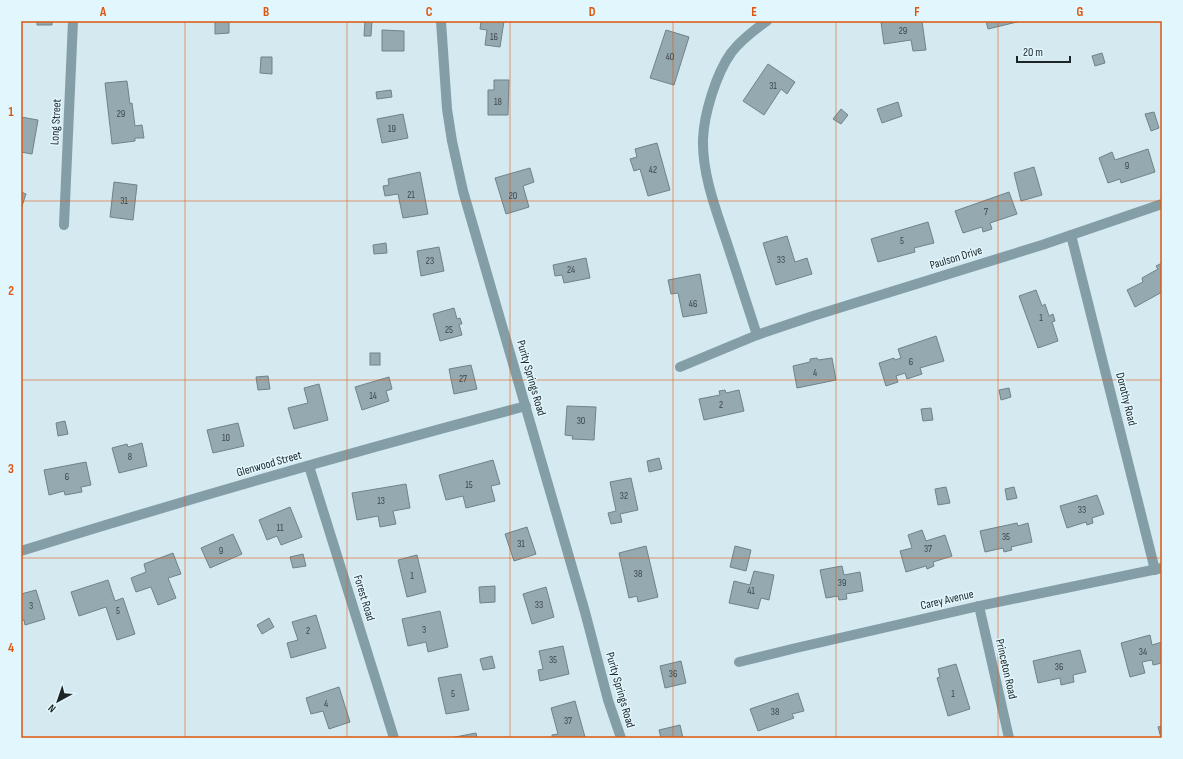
<svg xmlns="http://www.w3.org/2000/svg" width="1183" height="759" viewBox="0 0 1183 759" font-family="'Sofia Sans Condensed',sans-serif">
  <style>
    .building { fill: #95a9b0; stroke: #6f8389 }
    .lines { fill: none; stroke-linecap: round; stroke-linejoin: round }
    .minor { stroke: #849ea7; stroke-width: 10 }
    .grid { fill: none; stroke: #de560d; stroke-width: 1; stroke-opacity: 0.55 }
    .labels { text-anchor: middle; dominant-baseline: central; stroke-width: 3; stroke-linejoin: round; paint-order: stroke }
    .number-label { font-size: 10px; fill: #3b4649 }
    .street-label { font-size: 12px; fill: #1d2527; stroke: #e1f6fd }
    .neatline { fill: none; stroke: #de560d; stroke-width: 1.5 }
    .grid-label { font-size: 13px; text-anchor: middle; font-weight: bold; fill: #de560d }
  </style>
  <rect width="100%" height="100%" fill="#d4e9f0"/>
  <g class="building">
    <path d="M21,21H52V25H37V21Z"/>
    <path d="M215,21H229V33L215,34Z"/>
    <path d="M365,21H372L371,36H364Z"/>
    <path d="M481,21H504L500,47L485,45L487,30L480,29Z"/>
    <path d="M885,21H922L926,50L913,51L911,40L884,44L881,22Z"/>
    <path d="M986,21H1021L988,29Z"/>
    <path d="M382,30L404,31V51H382Z"/>
    <path d="M666,30L689,37L674,85L650,78Z"/>
    <path d="M1102,53L1105,63L1095,66L1092,56Z"/>
    <path d="M261,57H272V74L260,73Z"/>
    <path d="M768,64L795,82L787,94L781,89L764,115L743,101Z"/>
    <path d="M494,80H509L508,115H488V90H494Z"/>
    <path d="M127,81L130,104L132,103L135,126L142,125L144,138H135V141L112,144L105,83Z"/>
    <path d="M391,90L392,97L377,99L376,92Z"/>
    <path d="M898,102L902,116L882,123L877,109Z"/>
    <path d="M841,109L848,115L841,124L833,119Z"/>
    <path d="M1154,112L1159,128L1151,131L1145,114Z"/>
    <path d="M403,114L408,138L382,143L377,119Z"/>
    <path d="M21,117L38,120L32,154L21,152Z"/>
    <path d="M657,143L670,190L648,196L640,169L634,171L630,159L637,157L635,149Z"/>
    <path d="M1148,149L1155,172L1121,183L1120,179L1108,183L1099,158L1112,152L1115,160Z"/>
    <path d="M1034,167L1042,195L1021,201L1014,173Z"/>
    <path d="M530,168L534,182L523,186L529,207L506,214L495,178Z"/>
    <path d="M420,172L428,214L403,218L398,194L385,196L383,186L389,185L388,179Z"/>
    <path d="M114,182L137,185L133,220L110,217Z"/>
    <path d="M21,192L26,194L21,209Z"/>
    <path d="M1009,192L1017,214L990,223L992,229L983,232L982,227L963,233L955,211Z"/>
    <path d="M928,222L934,243L914,248L915,252L878,262L871,239Z"/>
    <path d="M787,236L795,262L807,258L812,274L776,285L763,243Z"/>
    <path d="M386,243L387,253L374,254L373,245Z"/>
    <path d="M439,247L444,271L421,276L417,251Z"/>
    <path d="M586,258L590,278L564,283L562,275L555,276L553,265Z"/>
    <path d="M1162,263V292L1135,307L1127,290L1143,282L1142,278L1158,269L1156,266Z"/>
    <path d="M700,274L707,313L683,317L678,293L671,294L668,280Z"/>
    <path d="M1036,290L1042,306L1045,304L1049,316L1053,314L1055,321L1052,322L1058,341L1038,348L1019,296Z"/>
    <path d="M454,308L457,319L460,318L462,324H459L462,335L440,341L433,314Z"/>
    <path d="M936,336L944,361L920,368L922,374L907,379L905,373L896,376L898,382L886,386L879,363L894,358L895,360L901,358L898,349Z"/>
    <rect x="370" y="353" width="10" height="12"/>
    <path d="M817,358L818,360L832,358L836,380L797,388L793,366L810,362V359Z"/>
    <path d="M471,365L477,389L454,394L449,369Z"/>
    <path d="M268,376L270,389L258,390L256,377Z"/>
    <path d="M389,377L392,389L386,391L389,401L362,410L355,387Z"/>
    <path d="M319,384L328,420L294,429L288,408L308,403L304,388Z"/>
    <path d="M1009,388L1011,397L1001,400L999,390Z"/>
    <path d="M725,390L726,393L739,390L744,411L704,420L699,399L720,395L719,391Z"/>
    <path d="M567,406L596,407L594,440L572,439L573,436L565,435Z"/>
    <path d="M931,408L933,420L923,421L921,409Z"/>
    <path d="M65,421L68,434L58,436L56,423Z"/>
    <path d="M238,423L244,446L213,453L207,430Z"/>
    <path d="M142,443L147,466L119,473L112,448L127,444L128,447Z"/>
    <path d="M659,458L662,469L649,472L647,461Z"/>
    <path d="M493,460L500,484L491,486L495,501L466,508L463,496L446,500L439,475Z"/>
    <path d="M86,462L91,485L81,487L82,492L65,495L64,491L49,495L44,470Z"/>
    <path d="M631,478L638,510L620,514L622,522L611,524L608,513L616,511L610,482Z"/>
    <path d="M406,484L410,508L393,511L396,524L380,527L378,516L357,520L352,493Z"/>
    <path d="M946,487L950,503L938,505L935,489Z"/>
    <path d="M1014,487L1017,498L1007,500L1005,489Z"/>
    <path d="M1097,495L1104,514L1092,518L1093,523L1087,525L1086,522L1067,528L1060,506Z"/>
    <path d="M290,507L302,537L281,545L277,536L267,540L259,520Z"/>
    <path d="M1017,523L1018,526L1028,523L1032,542L1011,547L1012,550L1004,552L1003,548L985,552L980,531Z"/>
    <path d="M527,527L536,554L514,561L505,534Z"/>
    <path d="M922,530L926,541L945,535L952,556L933,562L934,566L927,569L926,566L906,572L900,551L912,548L908,535Z"/>
    <path d="M233,534L242,554L210,568L201,548Z"/>
    <path d="M646,546L658,597L638,602L637,596L629,598L619,553Z"/>
    <path d="M735,546L751,550L746,571L730,567Z"/>
    <path d="M173,553L181,574L168,578L176,598L158,605L151,587L136,592L131,578L146,572L144,564Z"/>
    <path d="M303,554L306,566L293,568L290,557Z"/>
    <path d="M417,555L426,592L407,597L398,560Z"/>
    <path d="M842,566L844,575L860,572L863,591L846,594L847,599L839,600L838,596L826,598L820,570Z"/>
    <path d="M754,571L774,575L769,600L761,598L758,609L729,603L734,581L750,585Z"/>
    <path d="M108,580L115,601L123,598L135,634L117,640L106,607L79,616L71,592Z"/>
    <path d="M495,586V602L480,603L479,587Z"/>
    <path d="M546,587L554,617L532,624L523,594Z"/>
    <path d="M36,590L45,619L25,625L24,620L21,621V594Z"/>
    <path d="M440,611L448,647L428,652L426,642L408,646L402,619Z"/>
    <path d="M316,615L326,648L291,658L287,643L298,640L292,622Z"/>
    <path d="M269,618L274,627L262,634L257,625Z"/>
    <path d="M1150,635L1152,645L1162,642V663L1153,665L1152,660L1142,662L1145,673L1130,677L1121,643Z"/>
    <path d="M563,646L569,674L540,681L538,670L543,669L539,651Z"/>
    <path d="M1080,650L1086,672L1073,675L1074,682L1061,685L1060,678L1038,683L1033,661Z"/>
    <path d="M492,656L495,668L483,670L480,659Z"/>
    <path d="M681,661L686,683L665,688L660,666Z"/>
    <path d="M956,664L970,709L948,716L937,678L940,677L938,669Z"/>
    <path d="M461,674L469,710L446,714L438,678Z"/>
    <path d="M339,687L350,722L329,729L323,711L311,714L306,698Z"/>
    <path d="M798,693L804,711L792,714L794,718L758,731L750,709Z"/>
    <path d="M575,701L585,737L581,738H552V735L558,734L551,708Z"/>
    <path d="M680,725L683,738H661L659,730Z"/>
    <path d="M1162,726V738H1161L1158,727Z"/>
    <path d="M476,733L477,738H450Z"/>
  </g>
  <g class="lines">
    <g class="minor">
      <path d="M441,21L447,109L452,141L463,191L585,612L608,700L621,738"/>
      <path d="M64,225L73,21"/>
      <path d="M1071,235L1155,570"/>
      <path d="M757,335C747,304 737,273 727,243C716,210 702,174 703,139C704,114 716,74 731,53C740,41 754,30 767,21"/>
      <path d="M680,367L757,335L813,316L1042,245L1162,204"/>
      <path d="M309,466L394,738"/>
      <path d="M21,551C188,499 356,451 526,406"/>
      <path d="M979,606L1009,738"/>
      <path d="M739,662L796,648L979,606L1162,568"/>
    </g>
  </g>
  <path class="grid" d="M185,21V738M347,21V738M510,21V738M673,21V738M836,21V738M998,21V738M21,201H1162M21,380H1162M21,558H1162"/>
  <g class="labels">
    <g class="number-label">
      <text x="903" y="31">29</text>
      <text x="494" y="37">16</text>
      <text x="670" y="57">40</text>
      <text x="773" y="86">31</text>
      <text x="498" y="102">18</text>
      <text x="121" y="114">29</text>
      <text x="392" y="129">19</text>
      <text x="1127" y="166">9</text>
      <text x="653" y="170">42</text>
      <text x="411" y="195">21</text>
      <text x="513" y="196">20</text>
      <text x="124" y="201">31</text>
      <text x="986" y="212">7</text>
      <text x="902" y="241">5</text>
      <text x="781" y="260">33</text>
      <text x="430" y="261">23</text>
      <text x="571" y="270">24</text>
      <text x="693" y="304">46</text>
      <text x="1041" y="318">1</text>
      <text x="449" y="330">25</text>
      <text x="911" y="362">6</text>
      <text x="815" y="373">4</text>
      <text x="463" y="379">27</text>
      <text x="373" y="396">14</text>
      <text x="721" y="405">2</text>
      <text x="581" y="421">30</text>
      <text x="226" y="438">10</text>
      <text x="130" y="457">8</text>
      <text x="67" y="477">6</text>
      <text x="469" y="485">15</text>
      <text x="624" y="496">32</text>
      <text x="381" y="501">13</text>
      <text x="1082" y="510">33</text>
      <text x="280" y="528">11</text>
      <text x="1006" y="537">35</text>
      <text x="521" y="544">31</text>
      <text x="928" y="549">37</text>
      <text x="221" y="551">9</text>
      <text x="638" y="574">38</text>
      <text x="412" y="576">1</text>
      <text x="842" y="583">39</text>
      <text x="751" y="591">41</text>
      <text x="539" y="605">33</text>
      <text x="31" y="606">3</text>
      <text x="118" y="611">5</text>
      <text x="424" y="630">3</text>
      <text x="308" y="631">2</text>
      <text x="1143" y="652">34</text>
      <text x="553" y="660">35</text>
      <text x="1059" y="667">36</text>
      <text x="673" y="674">36</text>
      <text x="453" y="694">5</text>
      <text x="953" y="694">1</text>
      <text x="326" y="704">4</text>
      <text x="775" y="712">38</text>
      <text x="568" y="721">37</text>
    </g>
    <g class="street-label">
      <text transform="translate(56 122) rotate(-87)">Long Street</text>
      <text transform="translate(956 258) rotate(-17)">Paulson Drive</text>
      <text transform="translate(531 378) rotate(74)">Purity Springs Road</text>
      <text transform="translate(1126 399) rotate(76)">Dorothy Road</text>
      <text transform="translate(269 464) rotate(-16)">Glenwood Street</text>
      <text transform="translate(364 598) rotate(73)">Forest Road</text>
      <text transform="translate(947 600) rotate(-13)">Carey Avenue</text>
      <text transform="translate(1006 669) rotate(77)">Princeton Road</text>
      <text transform="translate(620 690) rotate(74)">Purity Springs Road</text>
    </g>
  </g>
  <rect width="1183" height="759" fill="none" stroke="#e1f6fd" stroke-width="44"/>
  <g transform="translate(58 701) rotate(220)" stroke="#e1f6fd" stroke-width="3" paint-order="stroke">
  <path d="M0-3L7 15L0 10L-7 15Z" fill="#1d2527"/>
  <text y="-6" font-size="11" font-weight="bold" text-anchor="middle" fill="#1d2527">N</text>
  </g>
  <path d="M1017 56v6h53v-6" fill="none" stroke="#1d2527" stroke-width="2"/>
  <text x="1023" y="56" font-size="12" fill="#1d2527" stroke="#e1f6fd" stroke-width="3" paint-order="stroke">20 m</text>
  <rect x="22" y="22" width="1139" height="715" class="neatline"/>
  <g class="grid-label">
    <text x="103" y="16">A</text>
    <text x="266" y="16">B</text>
    <text x="429" y="16">C</text>
    <text x="592" y="16">D</text>
    <text x="754" y="16">E</text>
    <text x="917" y="16">F</text>
    <text x="1080" y="16">G</text>
    <text x="11" y="116">1</text>
    <text x="11" y="295">2</text>
    <text x="11" y="473">3</text>
    <text x="11" y="652">4</text>
  </g>
</svg>
